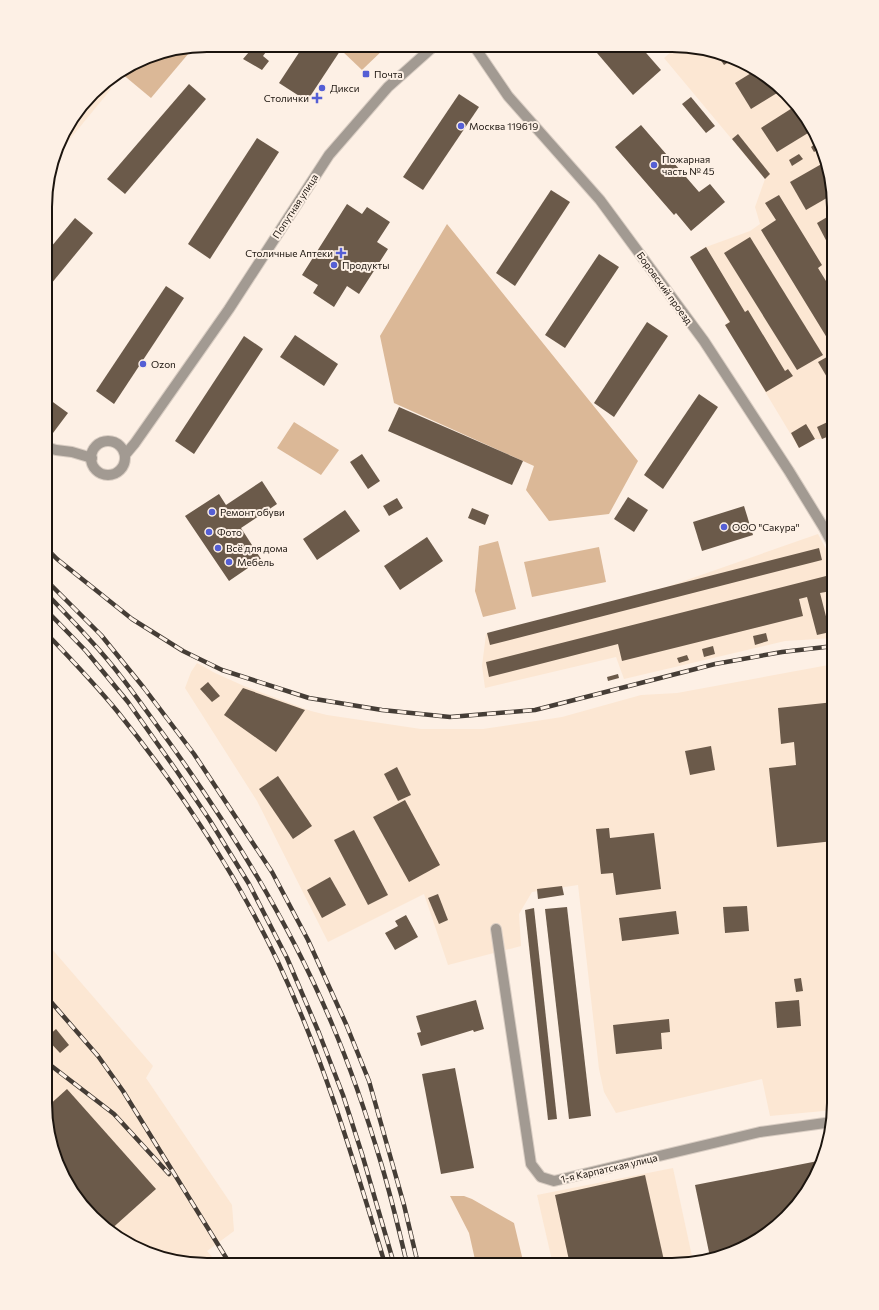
<svg xmlns="http://www.w3.org/2000/svg" width="879" height="1310" viewBox="0 0 879 1310" font-family="Commissioner,sans-serif">
  <style>
    .built { fill: #fce7d3 }
    .green { fill: #dbb897 }
    .building { fill: #6b5a4a }
    .lines { fill: none; stroke-linecap: round; stroke-linejoin: round }
    .minor-casing { stroke: #d9cdc3; stroke-width: 12 }
    .tertiary-casing { stroke: #d9cdc3; stroke-width: 12 }
    .minor { stroke: #a29a92; stroke-width: 10 }
    .tertiary { stroke: #a29a92; stroke-width: 10 }
    .rail-casing { stroke: #453d36; stroke-width: 4.5 }
    .rail { stroke: #fdf0e5; stroke-width: 3; stroke-dasharray: 9; stroke-linecap: butt }
    .poi-dot { fill: #555fd5; stroke: #fdf0e5; stroke-width: 1.5 }
    .labels { text-anchor: middle; dominant-baseline: central; stroke-width: 4; stroke-linejoin: round; paint-order: stroke }
    .poi-label { font-size: 10px; fill: #1c150f; stroke: #fdf0e5; text-anchor: start }
    .street-label { font-size: 10px; fill: #1c150f; stroke: #fdf0e5 }
    .rim { fill: none; stroke: #1c150f; stroke-width: 2 }
  </style>
  <rect width="100%" height="100%" fill="#fdf0e5"/>
  <g class="built">
    <path d="M673,46H693L734,57L770,78L800,108L822,145L834,207V434L822,439H815L799,448L725,325L729,322L690,257L706,247L750,231L760,224L755,207L765,179L664,58L672,51Z"/>
    <path d="M110,80L111,89L65,145H60L67,126L100,85Z"/>
    <path d="M818,534L834,564V638L785,641L624,679L616,657L485,688L482,666L486,634L621,603Z"/>
    <path d="M197,663L215,673L244,686L311,711L327,715L421,729H483L562,717L641,695L677,693L834,664V1110L770,1116L762,1079L616,1113L604,1092L599,1069L578,885L532,892L519,914L521,946L448,965L424,894L328,942L257,801L185,688L191,672Z"/>
    <path d="M45,941L153,1066L146,1078L232,1205L234,1231L207,1251L218,1264H186L145,1253L109,1232L79,1202L57,1165L45,1103Z"/>
    <path d="M673,1168L693,1261L672,1265H553L537,1195Z"/>
  </g>
  <g class="green">
    <path d="M347,45L387,46L362,70L341,50Z"/>
    <path d="M194,47L151,98L121,73L155,54Z"/>
    <path d="M447,224L638,461L609,514L549,521L526,490L534,466L394,403L380,336Z"/>
    <path d="M294,422L339,450L321,475L277,448Z"/>
    <path d="M498,541L516,609L483,617L475,591L479,546Z"/>
    <path d="M599,547L606,582L532,597L524,562Z"/>
    <path d="M450,1196H464L472,1199L514,1223L524,1265L476,1264L469,1233Z"/>
  </g>
  <g class="building">
    <path d="M255,45H271L263,56L269,61L262,70L243,59Z"/>
    <path d="M304,45H344L307,101L279,83Z"/>
    <path d="M591,46H640L661,70L633,95Z"/>
    <path d="M716,53L734,57L735,58L724,65Z"/>
    <path d="M756,70L770,78L782,90L751,109L735,83Z"/>
    <path d="M189,84L206,99L125,194L107,179Z"/>
    <path d="M459,94L479,107L423,190L403,177Z"/>
    <path d="M691,97L715,126L706,133L682,104Z"/>
    <path d="M797,105L813,130L777,152L761,128Z"/>
    <path d="M641,125L699,192L710,184L725,202L691,231L676,213L674,215L615,147Z"/>
    <path d="M738,134L770,174L765,179L732,139Z"/>
    <path d="M257,138L279,152L210,259L188,244Z"/>
    <path d="M819,141L822,147L814,152L811,147Z"/>
    <path d="M799,154L803,159L792,166L789,160Z"/>
    <path d="M825,162L832,195L806,210L790,182Z"/>
    <path d="M551,190L570,202L515,286L496,273Z"/>
    <path d="M779,195L822,265L818,268L834,294V345L832,346L761,230L776,220L765,203Z"/>
    <path d="M347,204L362,214L367,207L390,222L377,242L388,249L359,294L347,286L334,307L313,293L318,285L302,275Z"/>
    <path d="M834,213V243L829,246L817,223Z"/>
    <path d="M75,218L93,233L46,290V253Z"/>
    <path d="M750,237L823,355L797,370L724,253Z"/>
    <path d="M706,247L745,312L748,310L785,371L788,369L793,376L766,392L725,325L730,322L690,257Z"/>
    <path d="M599,254L619,267L565,348L545,335Z"/>
    <path d="M166,286L184,298L114,404L96,391Z"/>
    <path d="M647,322L668,336L614,417L594,403Z"/>
    <path d="M295,335L338,364L324,386L280,357Z"/>
    <path d="M244,336L263,349L194,454L175,441Z"/>
    <path d="M834,353V389L818,362Z"/>
    <path d="M699,394L718,407L663,489L644,475Z"/>
    <path d="M46,397L68,413L53,433L46,427Z"/>
    <path d="M399,407L523,461L512,485L388,431Z"/>
    <path d="M834,419V434L822,439L817,427Z"/>
    <path d="M806,424L815,439L799,448L791,433Z"/>
    <path d="M362,454L380,481L368,489L350,462Z"/>
    <path d="M262,481L277,504L241,528L261,559L229,581L185,516L219,494L226,505Z"/>
    <path d="M628,497L648,510L634,532L614,519Z"/>
    <path d="M397,498L403,508L389,516L383,506Z"/>
    <path d="M744,506L753,535L702,551L693,522Z"/>
    <path d="M472,508L489,515L485,525L468,518Z"/>
    <path d="M345,510L360,531L317,560L303,539Z"/>
    <path d="M427,537L443,561L400,590L384,566Z"/>
    <path d="M819,548L822,560L490,645L487,633Z"/>
    <path d="M834,574V601L831,591L820,593L830,632L817,635L807,597L799,599L803,616L622,661L618,644L489,677L486,662Z"/>
    <path d="M766,633L768,641L755,645L753,636Z"/>
    <path d="M713,646L715,654L704,657L702,649Z"/>
    <path d="M687,655L689,660L679,663L677,658Z"/>
    <path d="M618,674L619,678L608,681L607,677Z"/>
    <path d="M208,682L220,696L212,702L200,689Z"/>
    <path d="M243,688L305,710L276,752L224,715Z"/>
    <path d="M834,702V841L777,847L769,768L796,765L794,742L781,744L778,708Z"/>
    <path d="M711,746L715,770L690,775L685,751Z"/>
    <path d="M397,767L411,795L398,801L384,774Z"/>
    <path d="M278,776L312,826L293,839L259,789Z"/>
    <path d="M405,800L440,865L409,882L373,817Z"/>
    <path d="M609,828L610,838L654,833L661,889L616,895L613,873L601,874L596,829Z"/>
    <path d="M354,830L388,895L368,905L334,840Z"/>
    <path d="M330,877L346,905L322,918L307,890Z"/>
    <path d="M562,886L564,895L538,899L537,889Z"/>
    <path d="M438,894L448,920L439,924L428,898Z"/>
    <path d="M747,906L749,931L725,933L723,907Z"/>
    <path d="M567,907L591,1116L569,1119L545,909Z"/>
    <path d="M534,908L557,1119L548,1120L525,910Z"/>
    <path d="M676,911L679,934L622,941L619,918Z"/>
    <path d="M406,915L418,937L395,950L385,933L398,926L395,921Z"/>
    <path d="M801,978L803,991L796,992L794,979Z"/>
    <path d="M476,1000L484,1029L474,1032L473,1030L421,1046L417,1033L421,1032L416,1016Z"/>
    <path d="M799,1000L801,1026L777,1028L775,1002Z"/>
    <path d="M669,1019L670,1032L661,1033L662,1049L616,1054L613,1025Z"/>
    <path d="M56,1029L69,1045L60,1053L46,1038Z"/>
    <path d="M455,1068L474,1168L441,1174L422,1074Z"/>
    <path d="M67,1089L156,1189L108,1232L79,1202L57,1165L46,1108Z"/>
    <path d="M823,1160L807,1193L771,1231L734,1253L710,1257L695,1185Z"/>
    <path d="M645,1175L665,1265H570L555,1195Z"/>
  </g>
  <g class="lines">
    <g class="minor-casing">
      <g id="minor">
        <path d="M474,46L508,96L600,200L704,341L789,471L824,528L834,547"/>
        <path d="M496,929L531,1164L541,1177L554,1181L760,1132L832,1122"/>
      </g>
    </g>
    <g class="tertiary-casing">
      <g id="tertiary">
        <circle cx="108" cy="458" r="17"/>
        <path d="M46,447L56,450L72,452L92,458"/>
        <path d="M125,455L135,443L229,309L329,155L388,87L434,46"/>
      </g>
    </g>
    <use href="#minor" class="minor"/>
    <use href="#tertiary" class="tertiary"/>
    <g class="rail-casing">
      <g id="rail">
        <path d="M46,548L57,559L132,619L183,651L222,670L309,698L382,710L450,717L535,710L715,664L782,652L834,646"/>
        <path d="M46,580L101,635L144,688L194,754L272,872L308,940L346,1024L369,1081L404,1205L418,1264"/>
        <path d="M46,593C61,609 76,624 91,641C120,672 144,708 169,742C232,830 290,924 332,1024C351,1069 367,1116 381,1163C391,1196 399,1230 407,1264"/>
        <path d="M46,610L86,651L128,702L176,770L209,819L249,884L287,958L319,1033L343,1095L362,1154L394,1264"/>
        <path d="M46,633C70,658 95,684 117,711C179,788 235,872 278,962C324,1059 354,1162 385,1264"/>
        <path d="M45,995L98,1056L123,1091L230,1264"/>
        <path d="M45,1061L114,1114L169,1174"/>
      </g>
    </g>
    <use href="#rail" class="rail"/>
  </g>
  <g class="poi-dot">
    <rect x="362" y="70" width="8" height="8" rx="2"/>
    <circle cx="322" cy="88" r="4"/>
    <path d="M315 92h4v4h4v4h-4v4h-4v-4h-4v-4h4z"/>
    <circle cx="461" cy="126" r="4"/>
    <circle cx="654" cy="165" r="4"/>
    <path d="M339 247h4v4h4v4h-4v4h-4v-4h-4v-4h4z"/>
    <circle cx="334" cy="265" r="4"/>
    <circle cx="143" cy="364" r="4"/>
    <circle cx="212" cy="512" r="4"/>
    <circle cx="724" cy="527" r="4"/>
    <circle cx="209" cy="532" r="4"/>
    <circle cx="218" cy="548" r="4"/>
    <circle cx="229" cy="562" r="4"/>
  </g>
  <g class="labels">
    <g class="poi-label">
      <text x="374" y="74">Почта</text>
      <text x="330" y="88">Дикси</text>
      <text x="309" y="98" text-anchor="end">Столички</text>
      <text x="469" y="126">Москва 119619</text>
      <text x="662" y="159">Пожарная<tspan x="662" dy="12">часть № 45</tspan></text>
      <text x="333" y="253" text-anchor="end">Столичные Аптеки</text>
      <text x="342" y="265">Продукты</text>
      <text x="151" y="364">Ozon</text>
      <text x="220" y="512">Ремонт обуви</text>
      <text x="732" y="527">ООО "Сакура"</text>
      <text x="217" y="532">Фото</text>
      <text x="226" y="548">Всё для дома</text>
      <text x="237" y="562">Мебель</text>
    </g>
    <g class="street-label">
      <text transform="translate(295 206) rotate(-57)">Попутная улица</text>
      <text transform="translate(665 288) rotate(54)">Боровский проезд</text>
      <text transform="translate(609 1168) rotate(-13)">1-я Карпатская улица</text>
    </g>
  </g>
  <path d="M0 0H879V1310H0ZM207 52H672A155 155 0 0 1 827 207V1103A155 155 0 0 1 672 1258H207A155 155 0 0 1 52 1103V207A155 155 0 0 1 207 52Z" fill="#fdf0e5" fill-rule="evenodd"/>
  <path class="rim" d="M207 52H672A155 155 0 0 1 827 207V1103A155 155 0 0 1 672 1258H207A155 155 0 0 1 52 1103V207A155 155 0 0 1 207 52Z"/>
</svg>
